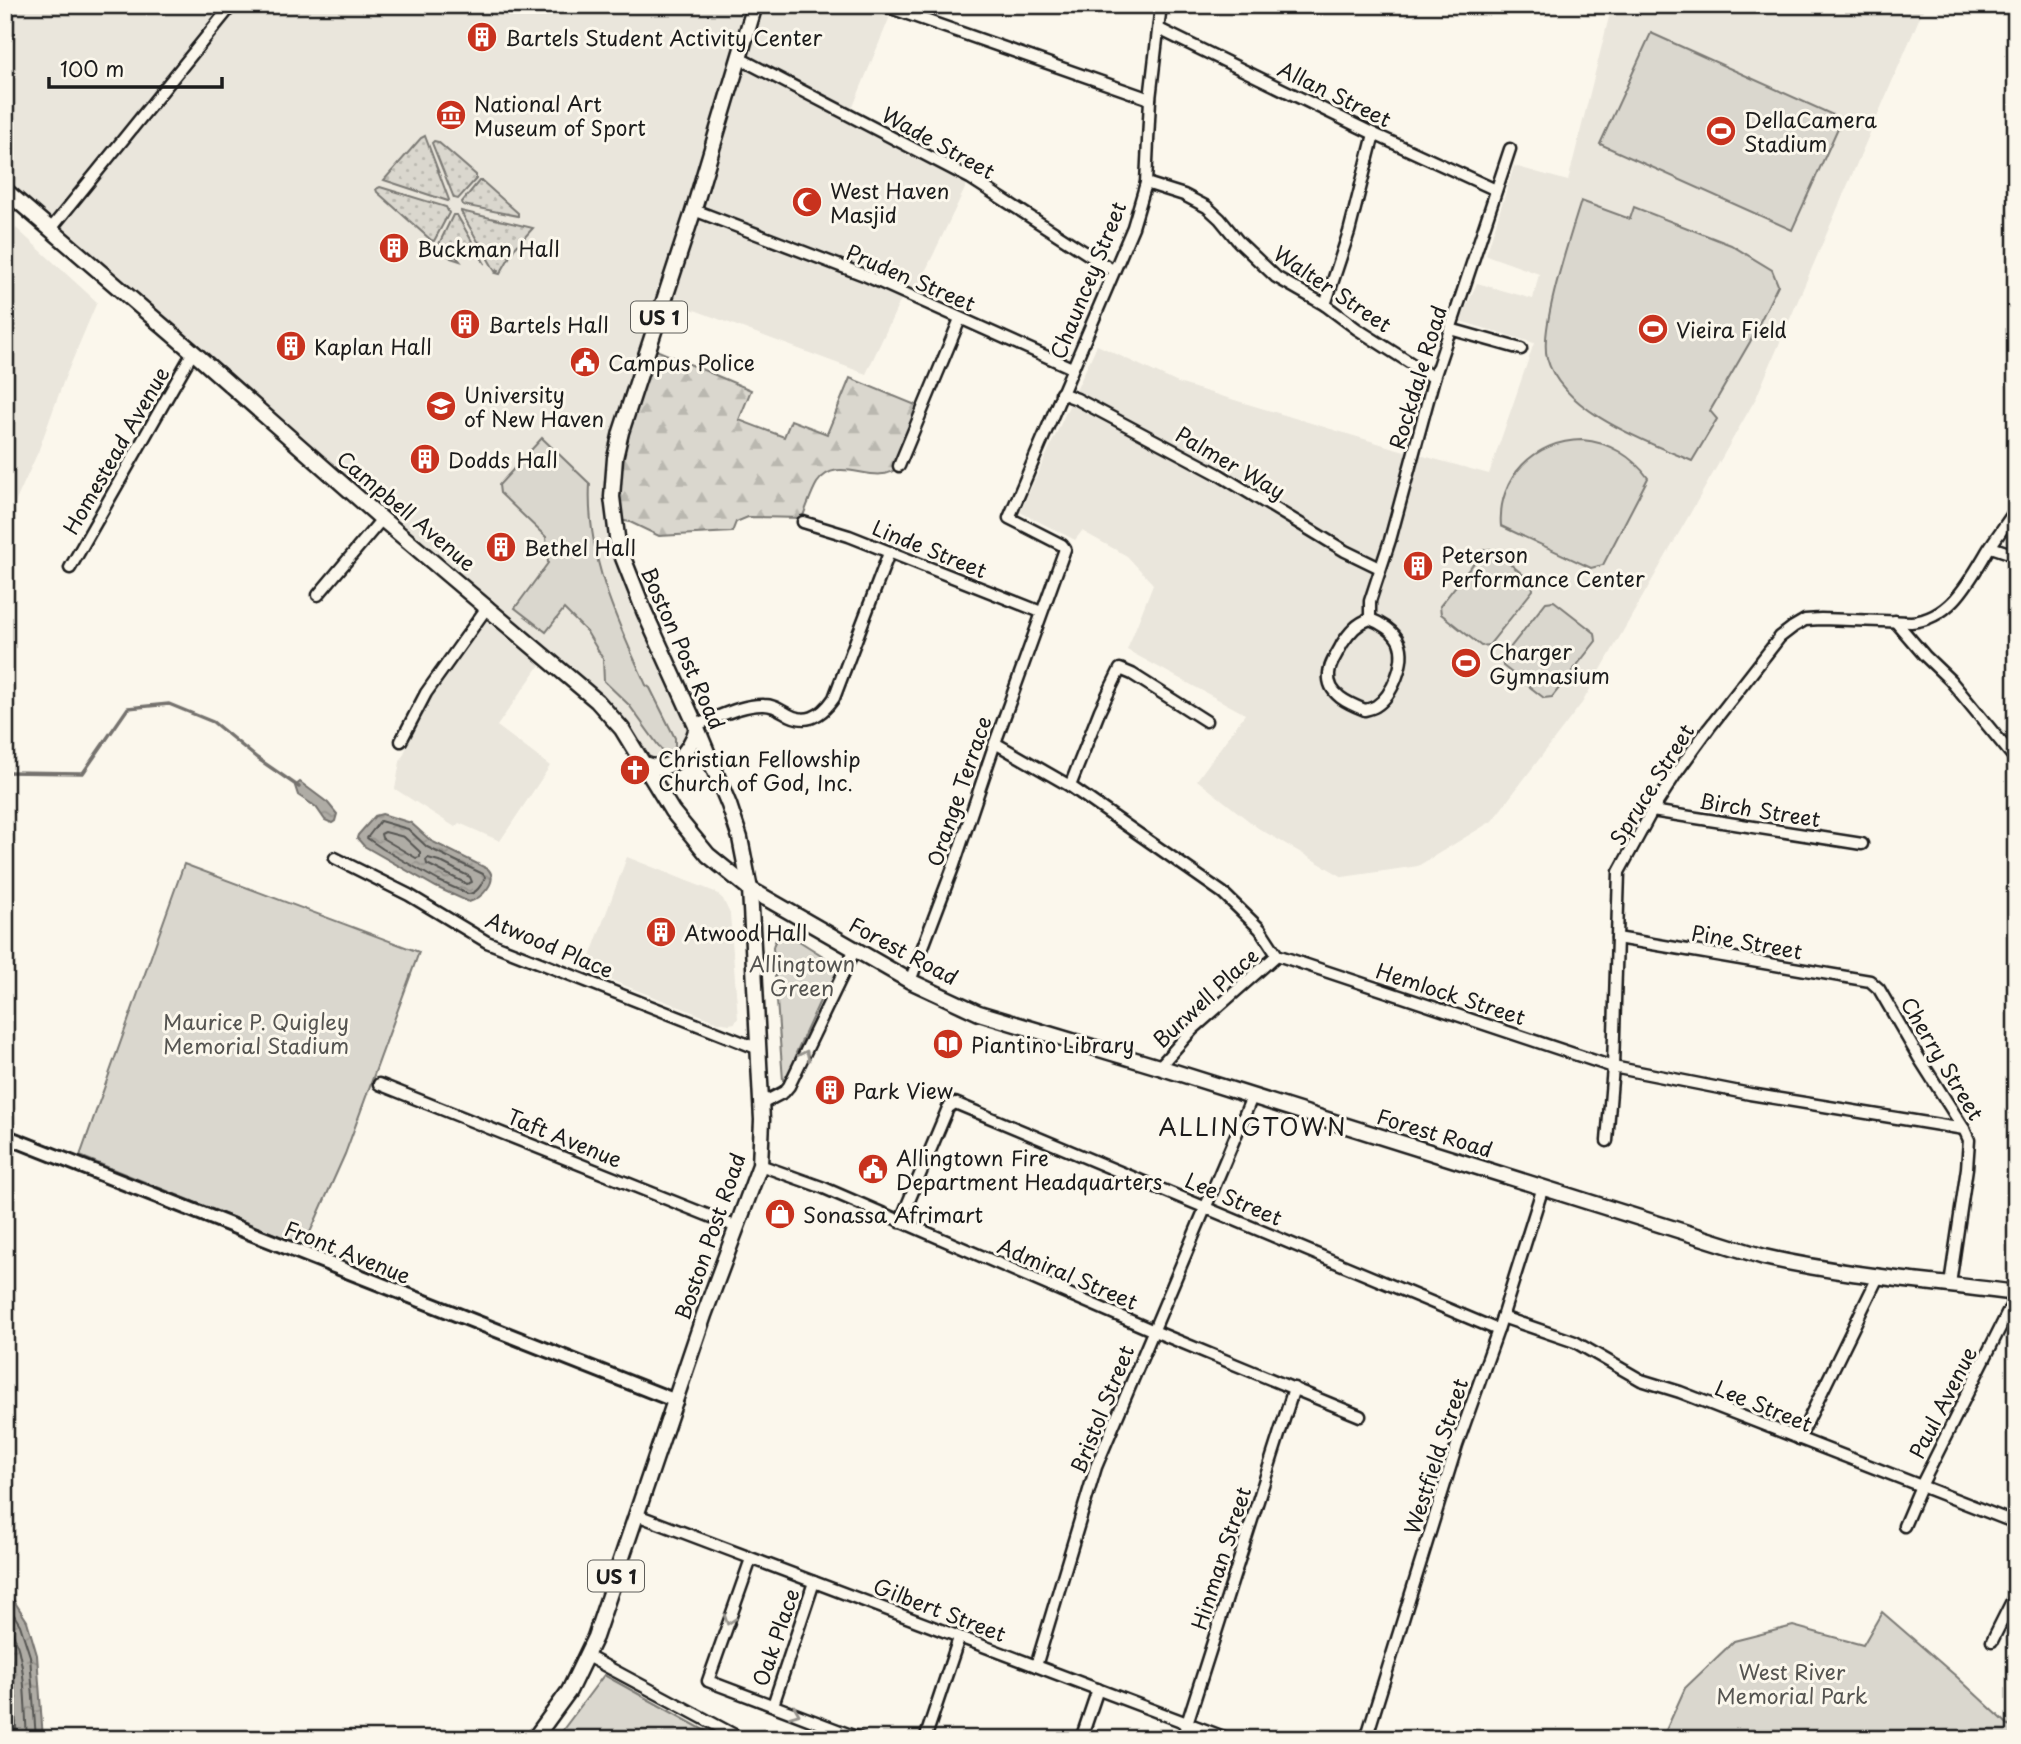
<svg xmlns="http://www.w3.org/2000/svg" width="2021" height="1744" viewBox="0 0 2021 1744" font-family="'Playpen Sans',sans-serif">
  <style>
    .built { fill: #eae6dc }
    .grass { fill: url(#grass-dots); stroke: #7b7a75; stroke-width: 2 }
    .forest { fill: url(#forest-firs); stroke: #7b7a75; stroke-width: 2 }
    .green { fill: #dad7ce; stroke: #7b7a75; stroke-width: 2 }
    .water { fill: url(#water-ripples); stroke: #74726e; stroke-width: 2 }
    .lines { fill: none; stroke-linecap: round; stroke-linejoin: round }
    .shore { stroke: #575653; stroke-width: 2 }
    .stream { stroke: #74726e; stroke-width: 3.5 }
    .minor-casing { stroke: #1c1c1c; stroke-width: 15 }
    .tertiary-casing { stroke: #1c1c1c; stroke-width: 18 }
    .secondary-casing { stroke: #1c1c1c; stroke-width: 19 }
    .primary-casing { stroke: #1c1c1c; stroke-width: 19 }
    .minor { stroke: #fbf7ec; stroke-width: 10 }
    .tertiary { stroke: #fbf7ec; stroke-width: 12 }
    .secondary { stroke: #fbf7ec; stroke-width: 14 }
    .primary { stroke: #fbf7ec; stroke-width: 14 }
    .oneway { stroke: #97948e }
    .labels { text-anchor: middle; dominant-baseline: central; stroke-width: 6; stroke-linejoin: round; paint-order: stroke }
    .shield { fill: #fbf7ec; stroke: #5f5e5a; stroke-width: 2 }
    .shield-label { font-size: 19px; font-weight: bold; fill: #1c1c1c }
    .poi-label { font-size: 21px; fill: #1c1c1c; stroke: #fbf7ec; text-anchor: start }
    .street-label { font-size: 21px; fill: #1c1c1c; stroke: #fbf7ec }
    .park-label { font-size: 21px; fill: #555451; stroke: #fbf7ec }
    .quarter-label { font-size: 24px; letter-spacing: 2px; fill: #1c1c1c; stroke: #fbf7ec }
  </style>
  <defs>
    <pattern id="grass-dots" width="8" height="8" patternUnits="userSpaceOnUse" patternTransform="scale(1.75)"><rect width="8" height="8" fill="#dad7ce"/><path d="M2 2h.1M6 6h.1" fill="none" stroke="#bab8b0" stroke-width="1.8" stroke-linecap="round"/></pattern>
    <pattern id="forest-firs" width="22" height="20" patternUnits="userSpaceOnUse" patternTransform="scale(1.75)"><rect width="22" height="20" fill="#dad7ce"/><path d="M5 1l3.5 6h-7zM16 11l3.5 6h-7z" fill="#bab8b0"/></pattern>
    <pattern id="water-ripples" width="26" height="14" patternUnits="userSpaceOnUse" patternTransform="scale(1.75)"><rect width="26" height="14" fill="#afaca5"/><path d="M2 4q2-2 4 0t4 0M15 11q2-2 4 0t4 0" fill="none" stroke="#96938d"/></pattern>
  </defs>
  <rect width="100%" height="100%" fill="#fbf7ec"/>
  <filter id="ink" filterUnits="userSpaceOnUse"><feTurbulence type="fractalNoise" baseFrequency=".0143" numOctaves="2"/><feDisplacementMap in="SourceGraphic" scale="14" xChannelSelector="R" yChannelSelector="G"/><feConvolveMatrix kernelMatrix="1 2 1 2 8 2 1 2 1" color-interpolation-filters="sRGB"/></filter>
  <g filter="url(#ink)">
    <g class="built">
      <path d="M5,5H882L893,9L850,114L970,178L913,297L904,293L866,374L665,299L613,518L697,728L691,746L654,767L629,740L545,658L497,726L550,766L500,841L459,823L455,827L395,789L400,762L415,729L426,693L487,607L5,191Z"/>
      <path d="M1612,5H1925L1756,398L1582,703L1492,821L1418,866L1343,877L1258,828L1197,780L1245,714L1127,650L1153,584L1127,556L1082,531L1075,540L1020,512L1097,345L1178,383L1394,448L1489,474L1534,343L1460,321L1477,283L1533,299L1539,274L1486,255L1514,166L1568,181Z"/>
      <path d="M16,228L97,302L64,380L38,452L5,525V252L12,241Z"/>
      <path d="M627,857L715,892L723,899L730,914L738,1018L735,1023L729,1024L718,1022L585,970Z"/>
    </g>
    <g class="grass">
      <path d="M425,136L449,200L448,201L384,180L421,138Z"/>
      <path d="M434,141L438,142L476,175V179L458,199L454,198L432,143Z"/>
      <path d="M479,181H482L518,213V216L463,205L462,202Z"/>
      <path d="M380,187L446,207L449,213L434,241L431,240L377,192L376,189Z"/>
      <path d="M461,211L533,228L514,249L500,274L496,273L498,271L497,269L495,271L461,212Z"/>
      <path d="M453,215H457L485,264L471,242L456,256L460,261L451,258L438,246Z"/>
    </g>
    <path class="forest" d="M649,347L751,390L739,420L784,437L791,420L827,434L850,378L923,408C918,420 905,460 898,467C876,489 838,452 817,483C811,493 807,507 802,518L748,517L736,522L732,532L659,536L630,522L613,519L612,497Z"/>
    <g class="green">
      <path d="M1651,33L1842,119L1792,230L1600,144Z"/>
      <path d="M1581,201L1630,219L1634,207L1731,245L1772,270L1778,285L1750,342L1710,411L1717,419L1692,461C1647,442 1561,411 1547,358C1539,327 1571,234 1581,201Z"/>
      <path d="M542,438L590,484C586,556 617,622 646,685L650,688L675,738V748L671,754L666,756L629,705L604,681L603,659L587,632L564,609L546,632L515,608L548,563L546,537L500,493L499,485Z"/>
      <path d="M1582,440C1609,442 1632,456 1648,478L1603,565L1591,568L1501,526C1497,478 1535,440 1582,440Z"/>
      <path d="M1492,549L1532,582L1533,590L1489,645L1481,646L1441,614L1440,606L1484,550Z"/>
      <path d="M1554,601L1595,633L1596,641L1552,697L1544,698L1503,666L1502,658L1546,602Z"/>
      <path d="M184,864L419,952L345,1154L304,1246L80,1156Z"/>
      <path d="M788,934L834,963L839,969L830,987L824,992L796,1053L798,1057L787,1082L783,1080L773,948C774,939 780,936 788,934Z"/>
      <path d="M1882,1612L1957,1677L2016,1732V1739H1662L1685,1688L1734,1641L1793,1626L1863,1645Z"/>
      <path d="M604,1675L720,1739H556Z"/>
    </g>
    <g class="water">
      <path d="M300,782L328,803L337,814L335,821L332,823L325,820L316,807L298,795L295,786Z"/>
      <path d="M382,814L411,823L431,841L488,869C499,881 482,898 469,902L436,887L364,846L357,838L358,835L375,816Z"/>
      <path d="M5,1587L27,1621L37,1655L43,1739H5Z"/>
    </g>
    <g class="lines">
      <g class="shore">
        <path d="M380,821L408,829L427,847L483,874L485,877C482,885 476,894 468,894L439,881L383,849L367,838Z"/>
        <path d="M385,832L404,837L420,852V857L416,858L382,838L381,834Z"/>
        <path d="M428,858L439,861L470,877L472,882L467,884L427,864L426,860Z"/>
        <path d="M5,1600L20,1625L30,1656L36,1739"/>
        <path d="M5,1617C27,1652 24,1698 27,1739"/>
        <path d="M5,1641L11,1660L17,1739"/>
      </g>
      <path class="stream" d="M5,772L83,773L128,708L169,704L213,722L257,758L299,787"/>
      <g class="minor-casing">
        <g id="minor">
          <path d="M882,5L1150,99"/>
          <path d="M1159,29L1374,134L1496,190"/>
          <path d="M739,58L970,178L1114,271"/>
          <path d="M1146,183L1184,195L1207,207L1220,219L1238,241L1276,277L1325,305L1357,329L1434,378"/>
          <path d="M694,210L864,275L1072,368"/>
          <path d="M50,230L232,5"/>
          <path d="M1325,305L1349,232L1374,134"/>
          <path d="M1450,329L1521,349"/>
          <path d="M1061,393L1077,399L1218,474L1345,551L1380,568"/>
          <path d="M899,466L960,319"/>
          <path d="M803,522L849,536L1041,612"/>
          <path d="M1991,547L2009,553L2016,561"/>
          <path d="M70,568L193,352"/>
          <path d="M318,595L382,519"/>
          <path d="M1370,619V601L1390,540L1434,378L1510,149"/>
          <path d="M1370,619C1381,623 1394,631 1399,642C1407,661 1392,696 1376,706C1373,708 1369,709 1365,710C1350,704 1327,695 1329,674C1329,664 1338,653 1342,644C1349,633 1357,623 1370,619Z"/>
          <path d="M1895,621L1925,656L1950,680L2016,760"/>
          <path d="M696,725C717,718 741,704 764,705C772,705 777,708 784,712C805,726 821,717 834,698L889,553"/>
          <path d="M401,741L426,693L488,606"/>
          <path d="M995,743L1070,786L1223,893L1260,929L1277,955L1613,1067L1750,1094L1964,1129"/>
          <path d="M1070,786L1100,710L1120,669L1132,674L1206,721"/>
          <path d="M1652,811L1862,844"/>
          <path d="M335,858L409,895L487,942L759,1049"/>
          <path d="M1617,938L1870,981L1879,989L1919,1058L1964,1129L1969,1140L1967,1168L1950,1284"/>
          <path d="M910,981L954,865L995,743L1065,549L1062,545L1009,518L1133,227L1146,183L1150,99L1161,5"/>
          <path d="M1159,1067L1193,1029L1277,955"/>
          <path d="M379,1084L737,1227"/>
          <path d="M761,1104L784,1092L789,1086L855,949"/>
          <path d="M1607,1141L1613,1067L1619,872L1652,811L1677,772L1709,728L1780,637L1793,627L1805,620L1821,619L1911,622C1951,619 1970,580 1988,550C1997,536 2007,523 2016,509"/>
          <path d="M760,1165L824,1188L1154,1331L1360,1416"/>
          <path d="M900,1222L948,1108L955,1103L1498,1330"/>
          <path d="M1502,1317L1575,1342L1641,1380L1680,1392L2016,1523"/>
          <path d="M1799,1439L1878,1277"/>
          <path d="M637,1515L1229,1739"/>
          <path d="M1904,1526L1921,1486L2016,1296"/>
          <path d="M751,1559L708,1681L861,1739"/>
          <path d="M1992,1641L2016,1593"/>
          <path d="M587,1656L742,1739"/>
          <path d="M1036,1666L1096,1467L1252,1097"/>
          <path d="M773,1705L814,1582"/>
          <path d="M925,1739L959,1638"/>
          <path d="M1081,1739L1098,1689"/>
          <path d="M1182,1739L1294,1388"/>
          <path d="M1366,1739L1457,1445L1498,1330L1543,1187"/>
        </g>
      </g>
      <g class="tertiary-casing">
        <path id="tertiary" d="M5,1136L676,1401"/>
      </g>
      <g class="secondary-casing">
        <path id="secondary" d="M5,190L193,352L382,519L597,701L622,729L672,811L708,855L750,889L910,981L979,1013L1159,1067L1764,1257C1847,1276 1932,1282 2016,1293"/>
      </g>
      <g class="primary-casing">
        <g id="primary">
          <path d="M644,764C671,776 690,751 697,728"/>
          <path d="M534,1739L569,1691L595,1637L704,1315L760,1165L762,1120L750,889L740,838L729,805L697,728L644,611L618,545L612,497L615,458L621,432L693,212L755,5"/>
        </g>
      </g>
      <use href="#minor" class="minor"/>
      <use href="#tertiary" class="tertiary"/>
      <use href="#secondary" class="secondary"/>
      <use href="#primary" class="primary"/>
    </g>
    <defs><path id="oneway-chevron" d="M-2-3.5L2.5 0L-2 3.5" fill="none" stroke-width="1.6" stroke-linecap="round" stroke-linejoin="round" transform="scale(1.75)"/></defs>
    <g class="oneway">
      <use href="#oneway-chevron" transform="translate(805 1055) rotate(-64)"/>
      <use href="#oneway-chevron" transform="translate(729 1620) rotate(109)"/>
      <use href="#oneway-chevron" transform="translate(795 1713) rotate(21)"/>
    </g>
  </g>
  <defs>
    <g id="building-disc" transform="scale(1.575)"><circle r="9.5" fill="#c8321e" stroke="#fbf7ec"/><path d="M-4-6H4V6H1V3H-1V6H-4ZM-2.5-4.3h1.7v1.8h-1.7ZM.8-4.3h1.7v1.8H.8ZM-2.5-1h1.7V.8h-1.7ZM.8-1h1.7V.8H.8Z" fill="#fff"/></g>
    <g id="museum-disc" transform="scale(1.575)"><circle r="9.5" fill="#c8321e" stroke="#fbf7ec"/><path d="M0-6L6-3V-2H-6V-3ZM-5-1h2V3h-2ZM-1-1h2V3h-2ZM3-1h2V3H3ZM-6 4H6V6H-6Z" fill="#fff"/></g>
    <g id="stadium-disc" transform="scale(1.575)"><circle r="9.5" fill="#c8321e" stroke="#fbf7ec"/><path d="M0-5a6.5 5 0 1 0 0 10a6.5 5 0 1 0 0-10ZM-3.5-1.8h7v3.6h-7Z" fill="#fff"/></g>
    <g id="mosque-disc" transform="scale(1.575)"><circle r="9.5" fill="#c8321e" stroke="#fbf7ec"/><path d="M3.5-4.9A6 6 0 1 0 3.5 4.9A5 5 0 1 1 3.5-4.9Z" fill="#fff"/></g>
    <g id="civic-disc" transform="scale(1.575)"><circle r="9.5" fill="#c8321e" stroke="#fbf7ec"/><path d="M-.6-6.5H3V-4.5H.6V-3L4-1V1h2V6H-6V1h2V-1L-.6-3ZM-1.2 2.5V6h2.4V2.5Z" fill="#fff"/></g>
    <g id="university-disc" transform="scale(1.575)"><circle r="9.5" fill="#c8321e" stroke="#fbf7ec"/><path d="M0-5L7-2L0 1L-7-2ZM-4 1L0 2.5L4 1V4Q0 6-4 4Z" fill="#fff"/></g>
    <g id="church-disc" transform="scale(1.575)"><circle r="9.5" fill="#c8321e" stroke="#fbf7ec"/><path d="M-1.2-6h2.4v3.5h3.3v2.4h-3.3V6h-2.4V-.1h-3.3v-2.4h3.3Z" fill="#fff"/></g>
    <g id="library-disc" transform="scale(1.575)"><circle r="9.5" fill="#c8321e" stroke="#fbf7ec"/><path d="M-6-4Q-3-5.5-.7-3.5V5Q-3 3-6 4ZM6-4Q3-5.5 .7-3.5V5Q3 3 6 4Z" fill="#fff"/></g>
    <g id="shop-disc" transform="scale(1.575)"><circle r="9.5" fill="#c8321e" stroke="#fbf7ec"/><path d="M-5-2.5h2.3a2.7 3.5 0 0 1 5.4 0H5L5.5 6h-11ZM-1.5-2.5h3a1.5 2.3 0 0 0-3 0Z" fill="#fff"/></g>
  </defs>
  <g fill-rule="evenodd">
    <use href="#building-disc" x="482" y="37"/>
    <use href="#museum-disc" x="451" y="115"/>
    <use href="#stadium-disc" x="1721" y="131"/>
    <use href="#mosque-disc" x="807" y="202"/>
    <use href="#building-disc" x="394" y="248"/>
    <use href="#building-disc" x="465" y="324"/>
    <use href="#stadium-disc" x="1653" y="329"/>
    <use href="#building-disc" x="291" y="346"/>
    <use href="#civic-disc" x="585" y="362"/>
    <use href="#university-disc" x="441" y="406"/>
    <use href="#building-disc" x="425" y="459"/>
    <use href="#building-disc" x="501" y="547"/>
    <use href="#building-disc" x="1418" y="566"/>
    <use href="#stadium-disc" x="1466" y="663"/>
    <use href="#church-disc" x="635" y="770"/>
    <use href="#building-disc" x="661" y="932"/>
    <use href="#library-disc" x="948" y="1044"/>
    <use href="#building-disc" x="830" y="1090"/>
    <use href="#civic-disc" x="873" y="1169"/>
    <use href="#shop-disc" x="780" y="1214"/>
  </g>
  <g class="labels">
    <g class="shield">
      <rect x="631" y="301.5" width="56" height="31" rx="5"/>
      <rect x="588" y="1560.5" width="56" height="31" rx="5"/>
    </g>
    <g class="shield-label">
      <text x="659" y="317">US 1</text>
      <text x="616" y="1576">US 1</text>
    </g>
    <g class="poi-label">
      <text x="505" y="37">Bartels Student Activity Center</text>
      <text x="474" y="103">National Art<tspan x="474" dy="24">Museum of Sport</tspan></text>
      <text x="1744" y="119">DellaCamera<tspan x="1744" dy="24">Stadium</tspan></text>
      <text x="830" y="190">West Haven<tspan x="830" dy="24">Masjid</tspan></text>
      <text x="417" y="248">Buckman Hall</text>
      <text x="488" y="324">Bartels Hall</text>
      <text x="1676" y="329">Vieira Field</text>
      <text x="314" y="346">Kaplan Hall</text>
      <text x="608" y="362">Campus Police</text>
      <text x="464" y="394">University<tspan x="464" dy="24">of New Haven</tspan></text>
      <text x="448" y="459">Dodds Hall</text>
      <text x="524" y="547">Bethel Hall</text>
      <text x="1441" y="554">Peterson<tspan x="1441" dy="24">Performance Center</tspan></text>
      <text x="1489" y="651">Charger<tspan x="1489" dy="24">Gymnasium</tspan></text>
      <text x="658" y="758">Christian Fellowship<tspan x="658" dy="24">Church of God, Inc.</tspan></text>
      <text x="684" y="932">Atwood Hall</text>
      <text x="971" y="1044">Piantino Library</text>
      <text x="853" y="1090">Park View</text>
      <text x="896" y="1157">Allingtown Fire<tspan x="896" dy="24">Department Headquarters</tspan></text>
      <text x="803" y="1214">Sonassa Afrimart</text>
    </g>
    <g class="street-label">
      <text transform="translate(1335 93) rotate(26)">Allan Street</text>
      <text transform="translate(939 142) rotate(29)">Wade Street</text>
      <text transform="translate(911 277) rotate(23)">Pruden Street</text>
      <text transform="translate(1087 280) rotate(-68)">Chauncey Street</text>
      <text transform="translate(1333 288) rotate(34)">Walter Street</text>
      <text transform="translate(1417 377) rotate(-73)">Rockdale Road</text>
      <text transform="translate(115 450) rotate(-60)">Homestead Avenue</text>
      <text transform="translate(1231 462) rotate(30)">Palmer Way</text>
      <text transform="translate(407 510) rotate(40)">Campbell Avenue</text>
      <text transform="translate(930 548) rotate(22)">Linde Street</text>
      <text transform="translate(684 648) rotate(66)">Boston Post Road</text>
      <text transform="translate(1651 784) rotate(-58)">Spruce Street</text>
      <text transform="translate(958 791) rotate(-71)">Orange Terrace</text>
      <text transform="translate(1760 809) rotate(9)">Birch Street</text>
      <text transform="translate(1747 941) rotate(10)">Pine Street</text>
      <text transform="translate(550 944) rotate(23)">Atwood Place</text>
      <text transform="translate(904 950) rotate(28)">Forest Road</text>
      <text transform="translate(1451 993) rotate(18)">Hemlock Street</text>
      <text transform="translate(1205 997) rotate(-43)">Burwell Place</text>
      <text transform="translate(1943 1058) rotate(59)">Cherry Street</text>
      <text transform="translate(1435 1132) rotate(17)">Forest Road</text>
      <text transform="translate(565 1137) rotate(22)">Taft Avenue</text>
      <text transform="translate(1234 1198) rotate(23)">Lee Street</text>
      <text transform="translate(709 1236) rotate(-71)">Boston Post Road</text>
      <text transform="translate(348 1251) rotate(22)">Front Avenue</text>
      <text transform="translate(1068 1273) rotate(23)">Admiral Street</text>
      <text transform="translate(1942 1402) rotate(-63)">Paul Avenue</text>
      <text transform="translate(1764 1405) rotate(22)">Lee Street</text>
      <text transform="translate(1101 1409) rotate(-68)">Bristol Street</text>
      <text transform="translate(1435 1456) rotate(-72)">Westfield Street</text>
      <text transform="translate(1220 1558) rotate(-72)">Hinman Street</text>
      <text transform="translate(940 1609) rotate(21)">Gilbert Street</text>
      <text transform="translate(775 1637) rotate(-71)">Oak Place</text>
    </g>
    <g class="park-label">
      <text x="802" y="963">Allingtown<tspan x="802" dy="24">Green</tspan></text>
      <text x="256" y="1021">Maurice P. Quigley<tspan x="256" dy="24">Memorial Stadium</tspan></text>
      <text x="1792" y="1671">West River<tspan x="1792" dy="24">Memorial Park</tspan></text>
    </g>
    <g class="quarter-label">
      <text x="1253" y="1126">ALLINGTOWN</text>
    </g>
  </g>
  <rect width="2021" height="1744" fill="none" stroke="#fbf7ec" stroke-width="28"/>
  <rect x="14" y="14" width="1993" height="1716" fill="none" stroke="#1c1c1c" stroke-width="2.5" filter="url(#ink)"/>
  <path d="M49 77v10h173v-10" fill="none" stroke="#1c1c1c" stroke-width="3.5"/>
  <text x="60" y="77" font-size="21" fill="#1c1c1c" stroke="#fbf7ec" stroke-width="5" paint-order="stroke">100 m</text>
</svg>
